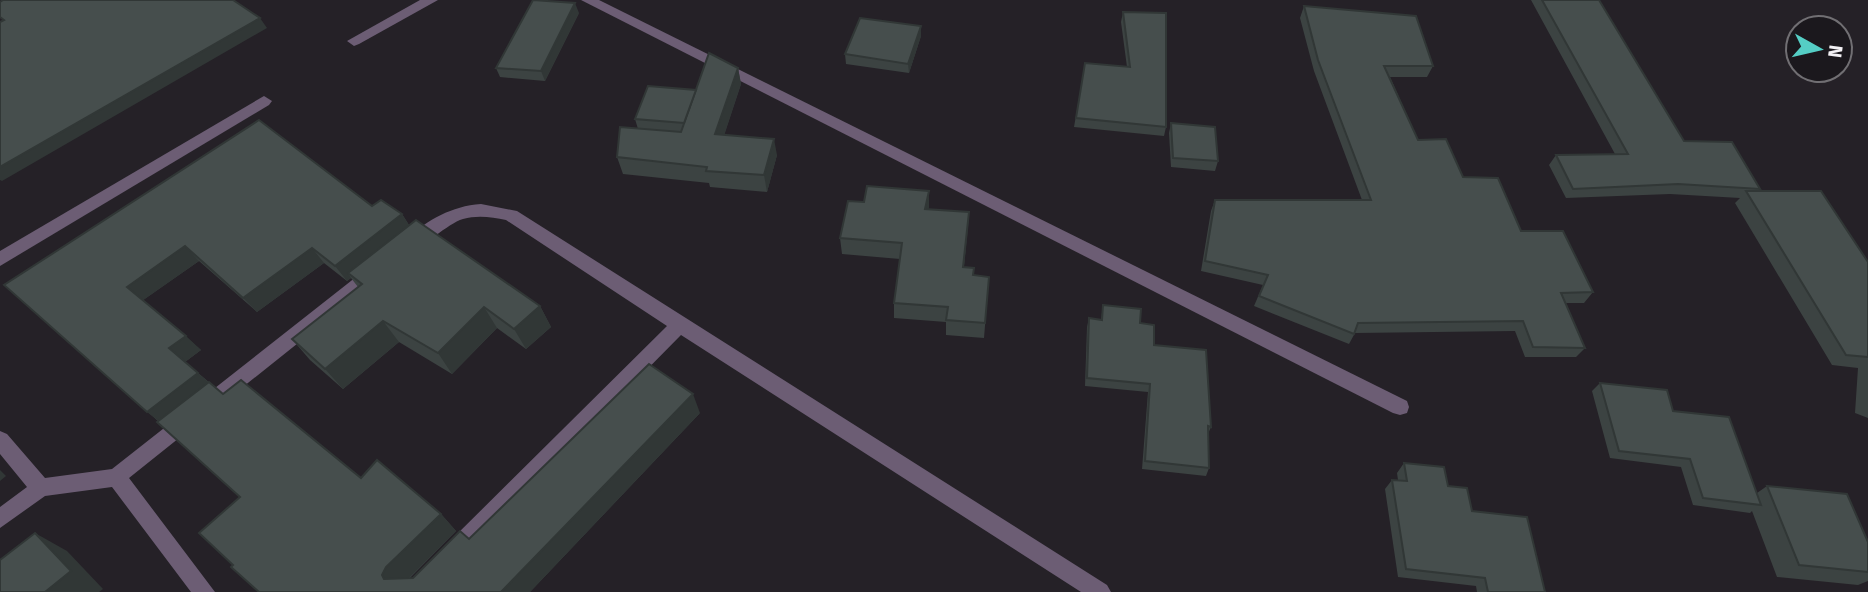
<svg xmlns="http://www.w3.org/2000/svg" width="1868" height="592" viewBox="0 0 1868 592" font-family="'Fira Sans',sans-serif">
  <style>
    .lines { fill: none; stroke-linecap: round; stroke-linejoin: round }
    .minor { fill: #6c5d74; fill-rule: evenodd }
    .wall { fill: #3c4342 }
    .shaded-wall { fill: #313736 }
    .building { fill: #464e4d; stroke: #313736; stroke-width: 2 }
  </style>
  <rect width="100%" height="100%" fill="#252127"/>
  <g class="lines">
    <g class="minor">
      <path d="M420,0H438L359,44L354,46L347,41Z"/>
      <path d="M581,0H599L1407,401L1409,407L1407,413L1400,415L1393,413Z"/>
      <path d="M264,96L272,101L269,105L0,266V251Z"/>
      <path d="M481,204L517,211L1107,585L1111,592H1081L681,335L460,559L453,562L446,559L443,552L446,545L667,326L506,220C492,217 477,215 463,219C446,224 420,252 406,248L404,243L406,238C429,220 451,206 481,204Z"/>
      <path d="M376,264L382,266L385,271L382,276L129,478L215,592H191L112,487L45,496L0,528V507L27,487L0,454V431L7,434L45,478L112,469L370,266Z"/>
    </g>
  </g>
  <g class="wall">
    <path d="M1531,0H1599L1684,141L1760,189L1758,191L1868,262V418L1855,413L1858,368L1832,365L1735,203L1740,198L1670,194L1566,198L1549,165L1556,155L1615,154Z"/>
    <path d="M1304,6L1433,66L1427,77H1390L1418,140L1463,177L1521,231L1593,292L1584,303H1566L1585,348L1576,357H1525L1515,331L1355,333L1349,344L1254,306L1263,285L1201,271L1211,211L1215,200H1362L1314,71L1300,18Z"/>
    <path d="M1123,12L1166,127L1164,136L1074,127L1085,63L1127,67L1121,22Z"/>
    <path d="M579,13L545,81L500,77L496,68Z"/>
    <path d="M921,26V36L909,73L846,64L845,54Z"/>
    <path d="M738,68L741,84L724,135L777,155L767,192L710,187L709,183L623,174L617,157L638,129L635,119L696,90Z"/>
    <path d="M1171,123L1218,161L1215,171L1171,167L1169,133Z"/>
    <path d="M372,206L402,214L409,225L540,306L551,327L526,349L497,328L452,374L399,342L343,389L310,360L292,339L358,287L351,278L347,281L324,263L257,312L199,261L143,300L201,350L185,362L223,394L361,478L441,514L456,531L409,579L413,578L469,539L700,413L530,592H259L233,565L240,497L158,421L4,285Z"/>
    <path d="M929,207L928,209L969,212L964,267L974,268V275L989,277L984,338L946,335V322L894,318V303L900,259L842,254L840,238Z"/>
    <path d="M1103,305L1140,323L1211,427L1208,434L1209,468L1206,476L1142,469L1148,392L1085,386L1087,327L1089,318L1101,320Z"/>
    <path d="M1600,383L1673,411L1757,493L1767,486L1868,542V581L1858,585L1777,577L1752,511L1750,513L1693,505L1681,467L1610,458L1592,391Z"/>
    <path d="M1404,463L1448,486L1545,592H1477L1476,586L1398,577L1385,489L1392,480H1398L1397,473Z"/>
  </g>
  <g class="shaded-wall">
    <path d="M575,3L579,13L545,81L541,71Z"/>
    <path d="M260,18L267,28L2,181L0,180V167Z"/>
    <path d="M921,26V36L909,73L908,64Z"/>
    <path d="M738,68L741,84L719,151L715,134Z"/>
    <path d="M774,139L777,155L767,192L764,175Z"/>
    <path d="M929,191V207L925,225V209Z"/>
    <path d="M969,212L968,228L962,283L963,267Z"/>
    <path d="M402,214L412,230L348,273L351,278L347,281L335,266Z"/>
    <path d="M185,246L199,261L142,301L127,287Z"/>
    <path d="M312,248L324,263L257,312L243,298Z"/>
    <path d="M540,306L551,327L526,349L514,329Z"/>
    <path d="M484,307L497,328L452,374L438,353Z"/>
    <path d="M383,321L399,342L343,389L325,369Z"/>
    <path d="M186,336L201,350L185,362L169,348Z"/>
    <path d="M198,373L213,386L164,425L147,412Z"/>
    <path d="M693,394L700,413L530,592H501Z"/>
    <path d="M0,470L6,476L0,481Z"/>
    <path d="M441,514L456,531L404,583L384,579L382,575L386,567Z"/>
    <path d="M35,533L67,551L103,589L99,592H45Z"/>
  </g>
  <g class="building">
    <path d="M3,0H233L260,18L0,167V22L4,20L0,17V2Z"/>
    <path d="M533,0L575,3L541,71L496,68Z"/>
    <path d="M1542,0H1599L1684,141L1732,142L1760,189L1678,184L1573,189L1556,155L1628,154Z"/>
    <path d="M1304,6L1416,16L1433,66H1384L1418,140L1446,139L1463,177L1498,178L1521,231H1563L1593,292L1561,293L1585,348L1533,347L1523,321L1358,323L1354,334L1259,296L1268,275L1205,261L1215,200H1371L1318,60Z"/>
    <path d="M1123,12L1166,13V127L1076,118L1085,63L1130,67Z"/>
    <path d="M860,18L921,26L908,64L845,54Z"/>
    <path d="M709,53L738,68L715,134L774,139L764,175L706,171L707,167L617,157L620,127L681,132Z"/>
    <path d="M648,86L696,90L684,123L635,119Z"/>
    <path d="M259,120L372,206L381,200L402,214L335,266L312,248L243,298L185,246L127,287L186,336L169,348L198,373L147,412L4,285Z"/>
    <path d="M1171,123L1215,127L1218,161L1173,158Z"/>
    <path d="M867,186L929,191L925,209L969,212L963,267L974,268L973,275L989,277L985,323L946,320L948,307L894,303L902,243L840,238L848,201L864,202Z"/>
    <path d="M1746,191H1821L1868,262V357L1846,355Z"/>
    <path d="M416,220L540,306L514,329L484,307L438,353L383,321L325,369L292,339L362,284L348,273Z"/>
    <path d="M1103,305L1141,309L1140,323L1154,325V345L1206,350L1211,427L1208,426L1209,468L1145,461L1150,384L1087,378L1089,318L1102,320Z"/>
    <path d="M649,364L693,394L501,592H259L231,567L233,565L199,533L240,497L157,422L209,382L223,394L241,380L361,478L377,460L441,514L386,567L382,575L384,579L413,578L460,531L469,539Z"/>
    <path d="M1600,383L1667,390L1673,411L1729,417L1761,505L1703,498L1690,459L1619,451Z"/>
    <path d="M1404,463L1444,467L1448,486L1467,488L1472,511L1527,517L1545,592H1488L1485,578L1406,569L1392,480L1407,481Z"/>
    <path d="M1767,486L1847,494L1868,542V572L1799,565Z"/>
    <path d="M35,533L71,571L45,592H0V560Z"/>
  </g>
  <g transform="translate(1819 49) rotate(98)"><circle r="33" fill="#1b181d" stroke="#716f73" stroke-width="2"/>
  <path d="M0-5L12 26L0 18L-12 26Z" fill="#55cec5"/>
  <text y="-10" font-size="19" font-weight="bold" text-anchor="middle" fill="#f3f1f5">N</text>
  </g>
</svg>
